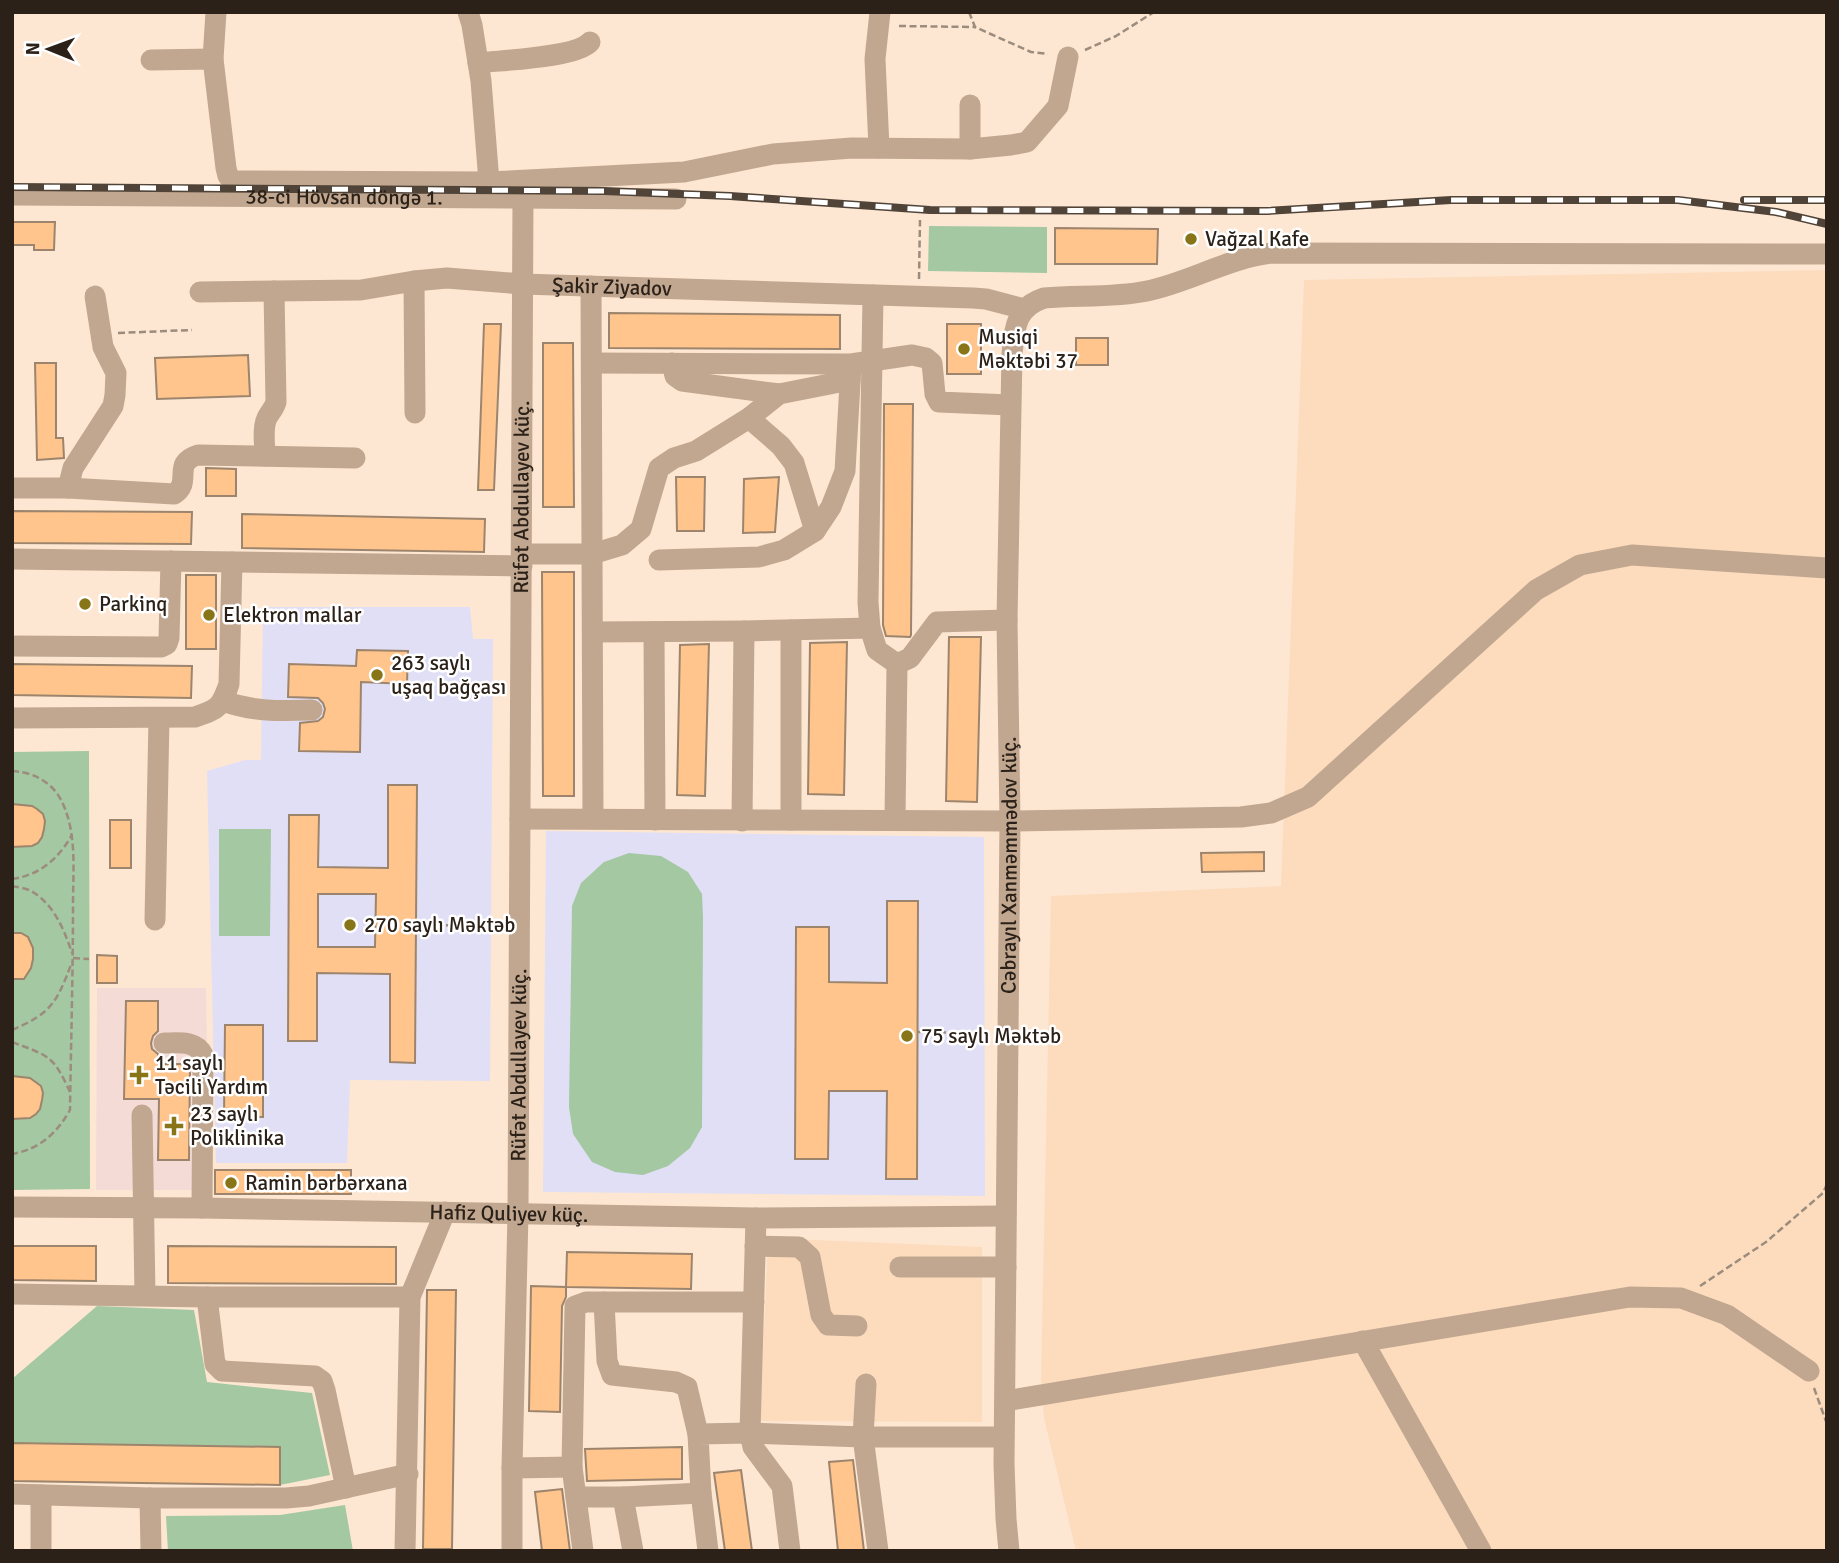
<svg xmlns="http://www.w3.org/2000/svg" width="1839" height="1563" viewBox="0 0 1839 1563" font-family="Signika,sans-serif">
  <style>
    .built { fill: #fddcbd }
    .education { fill: #e1dff5 }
    .medical { fill: #f5dbd6 }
    .green { fill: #a3c8a2 }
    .building { fill: #ffc58c; stroke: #9d856d; stroke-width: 2; fill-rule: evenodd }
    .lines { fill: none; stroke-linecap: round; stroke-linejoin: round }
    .path { stroke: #9c8c7d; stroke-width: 2.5; stroke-dasharray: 7 3.5; stroke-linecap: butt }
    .minor { stroke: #c1a790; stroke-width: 21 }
    .rail-casing { stroke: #504439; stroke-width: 8 }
    .rail { stroke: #fff; stroke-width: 5; stroke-dasharray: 16; stroke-linecap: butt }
    .poi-dot { fill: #877518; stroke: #fff; stroke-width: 2.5 }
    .labels { text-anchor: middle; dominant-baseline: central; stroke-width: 5; stroke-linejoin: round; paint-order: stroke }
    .street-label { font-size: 21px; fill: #2b2118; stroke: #fff }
    .poi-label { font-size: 21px; fill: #2b2118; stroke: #fff; text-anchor: start }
  </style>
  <rect width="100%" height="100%" fill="#fde7d3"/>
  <g class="built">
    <path d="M1827,270V1551H1076L1044,1418L1041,1380L1051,896L1281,886L1304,280Z"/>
    <path d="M768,1238L982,1247V1422L760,1421Z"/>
  </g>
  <g class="education">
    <path d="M263,607H470L473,639H493L490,1081L350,1080L347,1163H216L207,771L245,760H261Z"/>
    <path d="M546,831L984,837L985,1196L543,1192Z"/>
  </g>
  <path class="medical" d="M97,988H206L209,1190H96Z"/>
  <g class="green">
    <path d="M929,226L1047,227V273L928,271Z"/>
    <path d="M89,751L90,1189L12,1190V752Z"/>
    <path d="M219,829H271L270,936H219Z"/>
    <path d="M629,853L661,856L688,872L702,894L703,917L702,1127L690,1148L668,1166L643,1175L615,1172L592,1162L573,1134L569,1107L572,906L581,883L604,862Z"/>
    <path d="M97,1306L194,1310L207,1382L312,1393L330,1475L280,1485V1447L12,1443V1379Z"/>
    <path d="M345,1505L353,1551H168L166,1516L280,1515Z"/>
  </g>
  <g class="building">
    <path d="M12,222H55L54,250H34V245H12Z"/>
    <path d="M1055,228L1158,229L1157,264H1055Z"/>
    <path d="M609,313L840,315V349L609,348Z"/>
    <path d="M484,324H501L494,490H478Z"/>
    <rect x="947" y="324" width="34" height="50"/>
    <rect x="1076" y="338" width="32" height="27"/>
    <path d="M543,343H573L574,507H543Z"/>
    <path d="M248,355L250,396L157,399L155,358Z"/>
    <path d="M35,363H56V438H63L64,458L37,460Z"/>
    <path d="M884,404H913L911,635L910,637L886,636L883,625Z"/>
    <path d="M206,468L236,469V496H206Z"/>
    <path d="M676,477H705L704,531H677Z"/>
    <path d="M779,477L775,532L743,533L744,479Z"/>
    <path d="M12,511L192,512L191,544L12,543Z"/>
    <path d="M242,514L485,519L484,552L242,548Z"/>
    <path d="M542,572H574V796H543Z"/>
    <rect x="186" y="575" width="30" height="74"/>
    <path d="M949,637H981L977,802L946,801Z"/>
    <path d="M847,642L844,795L808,794L810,643Z"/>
    <path d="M709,644L705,796L677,795L680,645Z"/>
    <path d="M357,650L408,651L407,684L361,682L360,752L299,751L300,723L318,721L323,717L325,709L323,703L318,698L288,697L289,664L356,666Z"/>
    <path d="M12,664L192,666L191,698L12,695Z"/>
    <path d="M388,785H417L415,1063L390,1062V974L317,973V1041H288L289,815H319L318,867L388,868ZM318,894H376L375,947H318Z"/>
    <path d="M12,804L32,806L37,809L43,814L45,821L44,829L42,837L38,843L32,846L12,847Z"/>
    <rect x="110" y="820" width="21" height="48"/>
    <path d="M1264,852V871L1202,872L1201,853Z"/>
    <path d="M887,901H918L917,1179H886L887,1091H829L828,1159H795L796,927H829V982L887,983Z"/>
    <path d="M12,933H21L28,937L33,948V959L31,968L24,979H12Z"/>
    <path d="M97,955L117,956V983H97Z"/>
    <path d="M126,1001H158V1031L153,1036L151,1043L152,1049L158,1054V1064H190L189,1160H158L159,1099H124Z"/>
    <path d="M225,1025H263V1117H224Z"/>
    <path d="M12,1076L30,1078L41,1086L43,1093L42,1100L40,1109L36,1114L30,1118L12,1119Z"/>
    <rect x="215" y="1170" width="136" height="24"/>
    <path d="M12,1246H96V1281L12,1280Z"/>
    <path d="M168,1246L396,1247V1284L168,1283Z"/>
    <path d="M567,1252L692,1254L691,1289L566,1287Z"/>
    <path d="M531,1286L566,1287V1297L562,1306L560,1412L529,1411Z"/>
    <path d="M427,1290H456L452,1549H423Z"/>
    <path d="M12,1443L280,1447V1485L12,1481Z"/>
    <path d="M682,1447V1479L587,1481L585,1449Z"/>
    <path d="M853,1460L864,1551H838L829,1462Z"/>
    <path d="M741,1470L752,1551H725L714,1473Z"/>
    <path d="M562,1489L570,1551H542L535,1492Z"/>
  </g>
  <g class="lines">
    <g class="path">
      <path d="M969,12L975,27L1031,52L1048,54"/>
      <path d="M899,26L975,27"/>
      <path d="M1085,50L1116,36L1154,12"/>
      <path d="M919,279L920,220"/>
      <path d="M118,333L192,330"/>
      <path d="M12,771C34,772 54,783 63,804C77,835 73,871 73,905C73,973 71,1041 70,1110C57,1133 40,1149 12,1154"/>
      <path d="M12,879C40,875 58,859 72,835"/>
      <path d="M12,886C17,887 24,888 29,890C53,902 64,929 72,953"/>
      <path d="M425,925L502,926"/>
      <path d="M73,958L89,959"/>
      <path d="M12,1030C52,1013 57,1002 72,962"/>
      <path d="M918,1032L990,1033"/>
      <path d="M12,1042C49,1056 53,1055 70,1092"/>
      <path d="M1700,1286L1766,1242L1823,1193L1827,1184"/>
      <path d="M1814,1388L1827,1424"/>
    </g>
    <g class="minor">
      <path d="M216,12L213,59L226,168L228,176L233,181L489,182L684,172L773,154L852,148L970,149L1011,145L1027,142L1058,106L1068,57"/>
      <path d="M468,12L472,25L481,81L489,182"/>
      <path d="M151,60L213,59"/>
      <path d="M478,63C502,60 576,58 590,42"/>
      <path d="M970,105V149"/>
      <path d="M879,148L875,59L880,12"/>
      <path id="s1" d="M12,195L676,199"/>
      <path d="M414,281L415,413"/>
      <path d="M591,286L593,819"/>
      <path id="s2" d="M200,292L361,290L414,281L447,278L522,284L973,298L986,299L1024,309"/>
      <path d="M873,295L868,602L870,628L877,650L897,664L895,819"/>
      <path d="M592,363L851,364L912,355L926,358L932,363L935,394L939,402L1010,405"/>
      <path d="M672,363L675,376L682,381L779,394"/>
      <path d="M749,418L781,446L794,463L815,531"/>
      <path d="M265,456C265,445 262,428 267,418C270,412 274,409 276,402L274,291"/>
      <path d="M12,488H68L174,494C193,482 171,463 198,455L355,458"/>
      <path d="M68,488L73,468L113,406L115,395L116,373L103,347L95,296"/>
      <path d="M522,554H592L622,545L641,529L659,468L674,458L696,451L749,418L779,394L850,380"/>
      <path d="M12,559L522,566"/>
      <path d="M659,560L759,557L784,550L815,531L831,507L845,471L851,366"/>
      <path d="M593,632L744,631L870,628"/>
      <path d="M654,632L655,820"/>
      <path d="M12,646L161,647L167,644L169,638L171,561"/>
      <path d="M897,664L910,658L937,622L1007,620"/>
      <path d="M223,701C254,712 280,711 312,710"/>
      <path d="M12,718L195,717C219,709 221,707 229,684L232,562"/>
      <path d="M520,819L1010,821L1241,817L1271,813L1308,797L1536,590L1580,565L1632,555L1827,568"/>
      <path d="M791,820V630"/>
      <path d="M742,821L744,631"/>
      <path d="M155,920L159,718"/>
      <path d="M164,1043C178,1043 196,1040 203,1055L202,1208"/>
      <path d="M142,1115L145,1295"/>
      <path id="s3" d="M12,1207L202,1208L756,1218L1005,1216"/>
      <path d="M756,1218L750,1433L753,1447L782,1486L790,1551"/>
      <path d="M755,1246L799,1247L810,1257L821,1315L828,1325L857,1326"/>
      <path d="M900,1267H1006"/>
      <path d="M12,1294L207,1297H410"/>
      <path d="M207,1297L215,1364L222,1371L315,1376L322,1381L325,1390L346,1488"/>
      <path d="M604,1302L607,1361L612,1375L676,1382L687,1387L698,1434"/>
      <path d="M1363,1341L1481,1551"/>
      <path d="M866,1384L863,1437L878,1551"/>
      <path d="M1005,1401L1630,1297L1681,1298L1727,1315L1809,1371"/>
      <path d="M512,1468L572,1467"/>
      <path d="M12,1494L150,1498H286L309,1496L408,1474"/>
      <path d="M576,1497H623L701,1493"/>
      <path d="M623,1497L633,1551"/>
      <path d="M150,1498L151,1551"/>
      <path d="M41,1551V1495"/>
      <path d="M405,1551L410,1297L445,1212"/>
      <path id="s4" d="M512,1551V1468L518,1213L523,198"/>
      <path d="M583,1551L572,1467L575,1306L586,1302H754"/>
      <path d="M708,1551L701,1493L698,1434L750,1433L863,1437H1004"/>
      <path id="s5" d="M1009,1551L1006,1519L1004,1464L1010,821L1007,620L1012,354C1015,327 1015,308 1044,298C1078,295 1113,298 1147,291C1190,282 1228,258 1272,253L1827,254"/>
    </g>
    <g class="rail-casing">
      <g id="rail">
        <path d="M12,187L604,191L730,196L930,210L1267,211L1451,200H1678L1776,212L1827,224"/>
        <path d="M1744,200H1827"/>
      </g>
    </g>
    <use href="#rail" class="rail"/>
  </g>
  <g class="poi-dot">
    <circle cx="1191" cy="239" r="7"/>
    <circle cx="964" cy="349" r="7"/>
    <circle cx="85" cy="604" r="7"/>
    <circle cx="209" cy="615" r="7"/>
    <circle cx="377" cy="675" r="7"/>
    <circle cx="350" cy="925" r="7"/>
    <circle cx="907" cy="1036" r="7"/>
    <path d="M135.5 1064.5h7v7h7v7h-7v7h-7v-7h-7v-7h7z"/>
    <path d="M170.5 1115.5h7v7h7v7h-7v7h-7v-7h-7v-7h7z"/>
    <circle cx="231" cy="1183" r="7"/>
  </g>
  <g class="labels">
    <g class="street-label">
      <text stroke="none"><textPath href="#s1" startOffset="332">38-ci Hövsan döngə 1.</textPath></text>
      <text stroke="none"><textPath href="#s2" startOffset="413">Şakir Ziyadov</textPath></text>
      <text stroke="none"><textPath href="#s4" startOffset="1054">Rüfət Abdullayev küç.</textPath></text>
      <text stroke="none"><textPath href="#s5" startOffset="686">Cəbrayıl Xanməmmədov küç.</textPath></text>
      <text stroke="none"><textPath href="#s4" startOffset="486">Rüfət Abdullayev küç.</textPath></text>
      <text stroke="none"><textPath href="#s3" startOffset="497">Hafiz Quliyev küç.</textPath></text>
    </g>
    <g class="poi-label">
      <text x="1205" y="239">Vağzal Kafe</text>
      <text x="978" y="337">Musiqi<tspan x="978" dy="24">Məktəbi 37</tspan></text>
      <text x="99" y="604">Parkinq</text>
      <text x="223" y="615">Elektron mallar</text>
      <text x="391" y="663">263 saylı<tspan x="391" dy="24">uşaq bağçası</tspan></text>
      <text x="364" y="925">270 saylı Məktəb</text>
      <text x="921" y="1036">75 saylı Məktəb</text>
      <text x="155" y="1063">11 saylı<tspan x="155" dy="24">Təcili Yardım</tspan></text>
      <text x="190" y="1114">23 saylı<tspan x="190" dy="24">Poliklinika</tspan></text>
      <text x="245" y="1183">Ramin bərbərxana</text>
    </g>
  </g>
  <rect width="1839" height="1563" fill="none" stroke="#2b2118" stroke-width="28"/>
  <g transform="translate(49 49) rotate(271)" stroke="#ffffff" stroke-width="5" paint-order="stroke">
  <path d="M0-5L12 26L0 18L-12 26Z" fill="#2b2118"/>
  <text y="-10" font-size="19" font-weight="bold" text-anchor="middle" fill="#2b2118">N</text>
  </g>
</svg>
